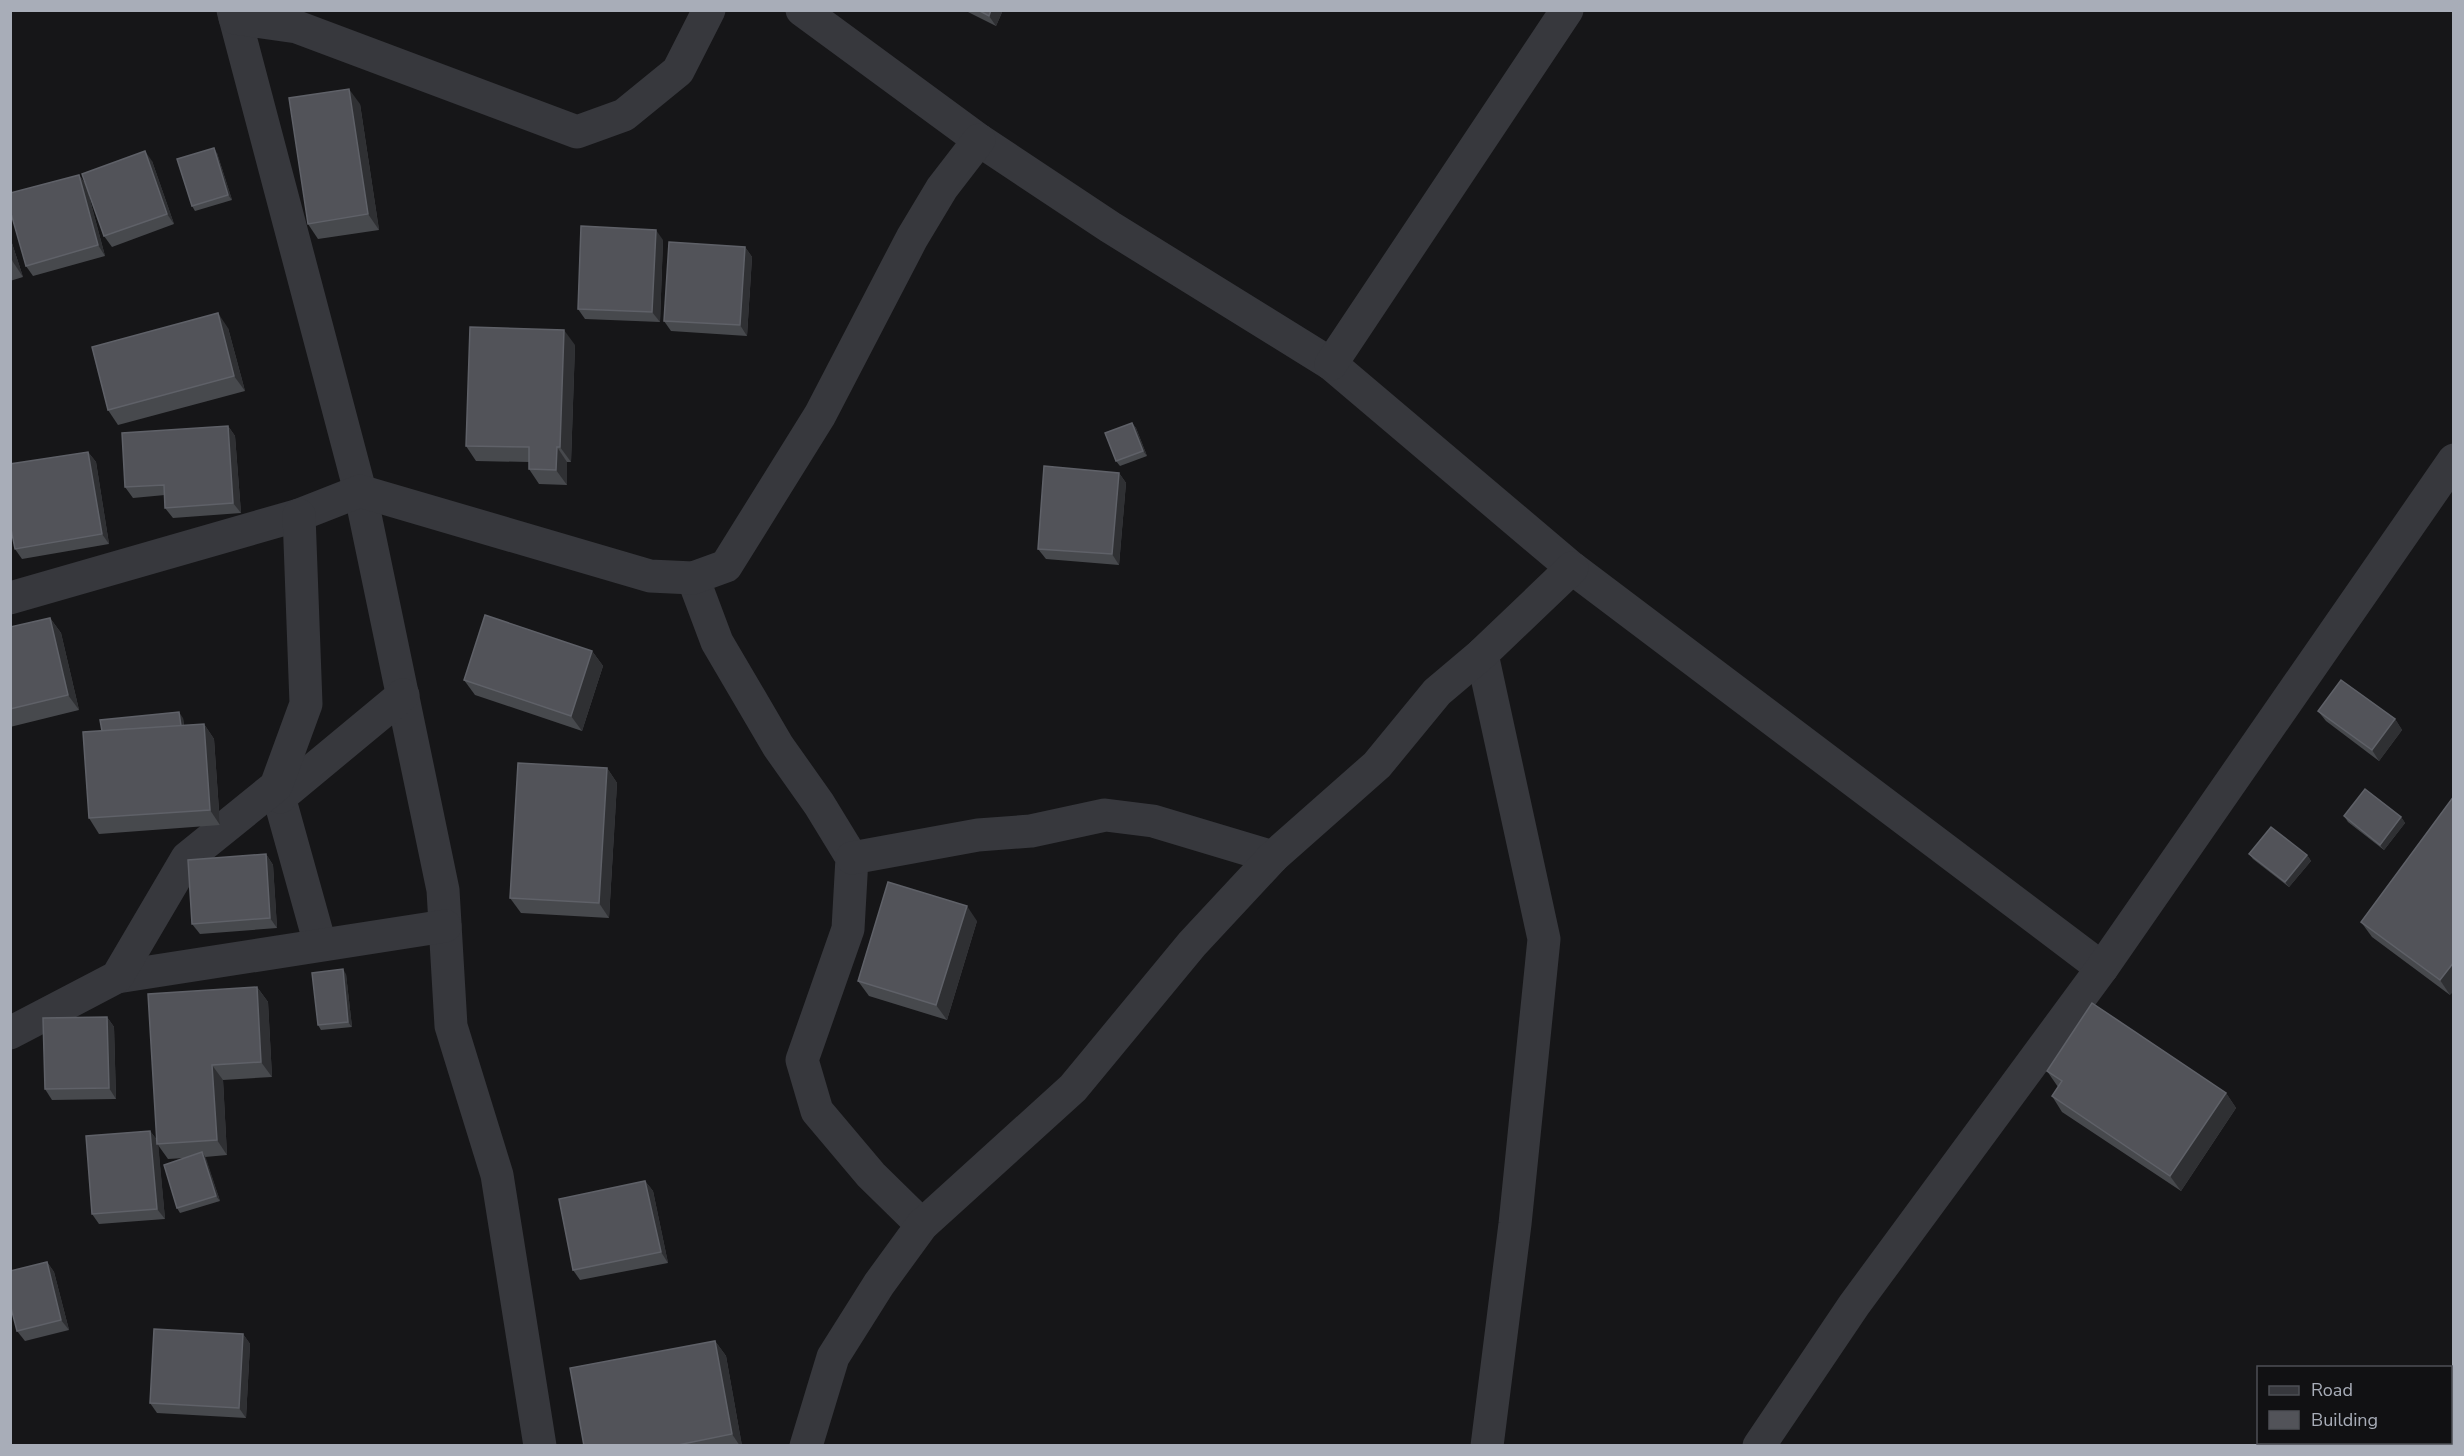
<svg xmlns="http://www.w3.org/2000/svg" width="2464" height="1456" viewBox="0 0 2464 1456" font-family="'Nunito Sans',sans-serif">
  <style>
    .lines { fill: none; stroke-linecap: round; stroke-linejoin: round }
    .minor { stroke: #37383d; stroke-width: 33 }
    .wall { fill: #47494d }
    .shaded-wall { fill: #2f3033 }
    .building { fill: #525359; stroke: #5f6168; stroke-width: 1.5 }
  </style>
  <rect width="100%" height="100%" fill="#161618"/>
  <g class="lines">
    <g class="minor">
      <path d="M233,10L360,491L443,890L451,1026L497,1175L540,1446"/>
      <path d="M802,10L979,140L1110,227L1331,364L1572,568L2102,968"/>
      <path d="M235,18L297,27L577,132L624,115L678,71L709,10"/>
      <path d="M1331,364L1567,10"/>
      <path d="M693,578L717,642L778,746L819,804L852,858L848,929L802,1060L817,1111L871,1175L922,1225"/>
      <path d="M10,598L299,515L360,491L650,576L693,578L726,566L820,415L912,238L942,188L979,140"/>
      <path d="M1482,654L1544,939L1515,1224L1487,1446"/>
      <path d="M276,786L320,944"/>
      <path d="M280,797L403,695"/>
      <path d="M852,858L978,835L1031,831L1105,815L1153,821L1273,857"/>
      <path d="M117,977L445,926"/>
      <path d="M10,1033L117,977L187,858L276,786L306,704L299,515"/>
      <path d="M806,1446L833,1357L879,1284L922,1225L1073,1088L1192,944L1273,857L1377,765L1437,692L1482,654L1572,568"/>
      <path d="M1759,1446L1854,1305L2102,968L2454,460"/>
    </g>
  </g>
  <g class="wall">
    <path d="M964,10H1003L996,26Z"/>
    <path d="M360,104L379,230L318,239L308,224Z"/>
    <path d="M217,153L232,200L195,211L192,206Z"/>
    <path d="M152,161L174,224L112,247L104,236Z"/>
    <path d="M79,175L86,185L105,256L33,276L26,266Z"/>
    <path d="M10,237L23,277L10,281Z"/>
    <path d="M663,240L660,322L585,319L578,309Z"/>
    <path d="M745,247L752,257L747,336L671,331L664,321Z"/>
    <path d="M228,328L245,391L118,425L108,410Z"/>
    <path d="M575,345L571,462H567V485L539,484L529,469V462L476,461L466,446Z"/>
    <path d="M1132,423L1136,428L1147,456L1120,466L1116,461Z"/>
    <path d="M228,426L235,436L241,513L173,518L165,508V495L133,498L125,487Z"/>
    <path d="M88,452L96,462L109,544L22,559L15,549Z"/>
    <path d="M1119,473L1126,483L1119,565L1046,559L1038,549Z"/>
    <path d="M50,618L61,633L79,710L10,727V627Z"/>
    <path d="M592,651L603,666L582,731L475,695L464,680Z"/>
    <path d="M2318,711L2395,719L2402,730L2379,761L2326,721Z"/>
    <path d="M183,718L184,726L204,724L214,739L220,825L99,834L89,818L102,731Z"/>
    <path d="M607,768L617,783L609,918L521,913L510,898Z"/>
    <path d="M2454,796L2450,995L2372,937L2361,922Z"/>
    <path d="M2344,816L2401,817L2405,823L2384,850L2348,822Z"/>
    <path d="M266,854L273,865L277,928L200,934L192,924Z"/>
    <path d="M2249,854L2307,855L2311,861L2289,887L2253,859Z"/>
    <path d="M977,921L947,1020L869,996L858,981Z"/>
    <path d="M346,974L352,1027L321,1030L318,1025Z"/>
    <path d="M257,987L268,1002L272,1077L223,1080L227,1155L205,1157L220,1201L180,1213L177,1208L185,1158L168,1159L158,1145L165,1219L99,1224L92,1214L150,1131L157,1140Z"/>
    <path d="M107,1017L114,1027L116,1099L52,1100L45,1089Z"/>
    <path d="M2047,1071L2226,1093L2236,1108L2181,1191L2062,1112L2052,1096L2058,1087Z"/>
    <path d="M645,1181L653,1191L668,1263L580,1280L573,1270Z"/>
    <path d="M47,1262L54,1272L69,1330L25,1341L17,1331Z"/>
    <path d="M243,1334L250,1344L246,1418L157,1413L150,1403Z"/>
    <path d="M715,1341L726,1356L742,1446H584Z"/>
  </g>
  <g class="shaded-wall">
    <path d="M991,10H1003L996,26L989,16Z"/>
    <path d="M349,89L360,104L379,230L368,214Z"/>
    <path d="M214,148L217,153L232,200L228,195Z"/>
    <path d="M145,151L152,161L174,224L167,214Z"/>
    <path d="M79,175L86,185L105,256L98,245Z"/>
    <path d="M656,230L663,240L660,322L652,312Z"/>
    <path d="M10,237L23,277L13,262L10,255Z"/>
    <path d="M745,247L752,257L747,336L740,325Z"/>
    <path d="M218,313L228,328L245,391L234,376Z"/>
    <path d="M564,330L575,345L571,462L560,447Z"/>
    <path d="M1132,423L1136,428L1147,456L1143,451Z"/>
    <path d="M228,426L235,436L241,513L233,503Z"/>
    <path d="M557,447L567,462V485L556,470Z"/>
    <path d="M88,452L96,462L109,544L102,534Z"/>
    <path d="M1119,473L1126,483L1119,565L1112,554Z"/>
    <path d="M50,618L61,633L79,710L68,695Z"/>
    <path d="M592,651L603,666L582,731L571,716Z"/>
    <path d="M179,712L183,718L185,737L182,732Z"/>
    <path d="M2395,719L2402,730L2379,761L2372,750Z"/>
    <path d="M204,724L214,739L220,825L210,810Z"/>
    <path d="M607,768L617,783L609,918L599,903Z"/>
    <path d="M2401,817L2405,823L2384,850L2380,845Z"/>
    <path d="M266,854L273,865L277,928L270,918Z"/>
    <path d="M2307,855L2311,861L2289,887L2285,882Z"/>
    <path d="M967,906L977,921L947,1020L936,1005Z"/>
    <path d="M2454,962V991L2450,995L2440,980Z"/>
    <path d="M343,969L346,974L352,1027L348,1022Z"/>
    <path d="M257,987L268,1002L272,1077L261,1062Z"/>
    <path d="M107,1017L114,1027L116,1099L109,1088Z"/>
    <path d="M212,1065L223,1080L227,1155L217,1140Z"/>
    <path d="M2226,1093L2236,1108L2181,1191L2170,1176Z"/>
    <path d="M150,1131L158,1141L165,1219L157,1209Z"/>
    <path d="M202,1152L206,1158L220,1201L216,1196Z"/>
    <path d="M645,1181L653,1191L668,1263L661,1252Z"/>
    <path d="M47,1262L54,1272L69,1330L61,1320Z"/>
    <path d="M243,1334L250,1344L246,1418L239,1408Z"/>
    <path d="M715,1341L726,1356L742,1446H740L732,1434Z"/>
  </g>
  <g class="building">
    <path d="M978,10H991L989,16Z"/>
    <path d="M349,89L368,214L308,224L289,98Z"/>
    <path d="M214,148L228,195L192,206L177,159Z"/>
    <path d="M145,151L167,214L104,236L82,174Z"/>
    <path d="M79,175L98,245L26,266L10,210V193Z"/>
    <path d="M581,226L656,230L652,312L578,309Z"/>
    <path d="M669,242L745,247L740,325L664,321Z"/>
    <path d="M218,313L234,376L108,410L92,347Z"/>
    <path d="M470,327L564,330L560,447H557L556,470L529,469V447L466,446Z"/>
    <path d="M1132,423L1143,451L1116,461L1105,433Z"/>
    <path d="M228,426L233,503L165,508L164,485L125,487L122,433Z"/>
    <path d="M88,452L102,534L15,549L10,524V464Z"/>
    <path d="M1044,466L1119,473L1112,554L1038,549Z"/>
    <path d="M485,615L592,651L571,716L464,680Z"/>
    <path d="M50,618L68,695L10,709V627Z"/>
    <path d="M2341,680L2395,719L2372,750L2318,711Z"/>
    <path d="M179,712L181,726L102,731L100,720Z"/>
    <path d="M204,724L210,810L89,818L83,732Z"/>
    <path d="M518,763L607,768L599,903L510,898Z"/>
    <path d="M2365,789L2401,817L2380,845L2344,816Z"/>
    <path d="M2454,796V962L2440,980L2361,922Z"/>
    <path d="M2271,827L2307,855L2285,882L2249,854Z"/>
    <path d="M266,854L270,918L192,924L188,860Z"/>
    <path d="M888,882L967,906L936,1005L858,981Z"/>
    <path d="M343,969L348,1022L318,1025L312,973Z"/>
    <path d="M257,987L261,1062L212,1065L217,1140L157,1144L148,994Z"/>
    <path d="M2092,1003L2226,1093L2170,1176L2052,1096L2062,1081L2047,1071Z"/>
    <path d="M107,1017L109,1088L45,1089L43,1018Z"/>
    <path d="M150,1131L157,1209L92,1214L86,1136Z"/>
    <path d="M202,1152L216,1196L177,1208L164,1165Z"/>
    <path d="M645,1181L661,1252L573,1270L559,1199Z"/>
    <path d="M47,1262L61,1320L17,1331L10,1304V1271Z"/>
    <path d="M154,1329L243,1334L239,1408L150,1403Z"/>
    <path d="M715,1341L732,1434L673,1446H584L570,1368Z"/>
  </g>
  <rect width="2464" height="1456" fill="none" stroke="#a8adb8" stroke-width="24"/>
  <rect x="2257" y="1366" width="195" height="78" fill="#111113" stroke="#4d4f55" stroke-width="1.5"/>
  <rect x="2269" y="1386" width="30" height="9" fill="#37383d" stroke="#4d4f55" stroke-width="1.5"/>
  <text x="2311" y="1396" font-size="18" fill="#a8adb8">Road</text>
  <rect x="2269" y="1411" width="30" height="18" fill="#525359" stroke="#4d4f55" stroke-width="1.5"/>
  <text x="2311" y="1426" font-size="18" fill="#a8adb8">Building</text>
</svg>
